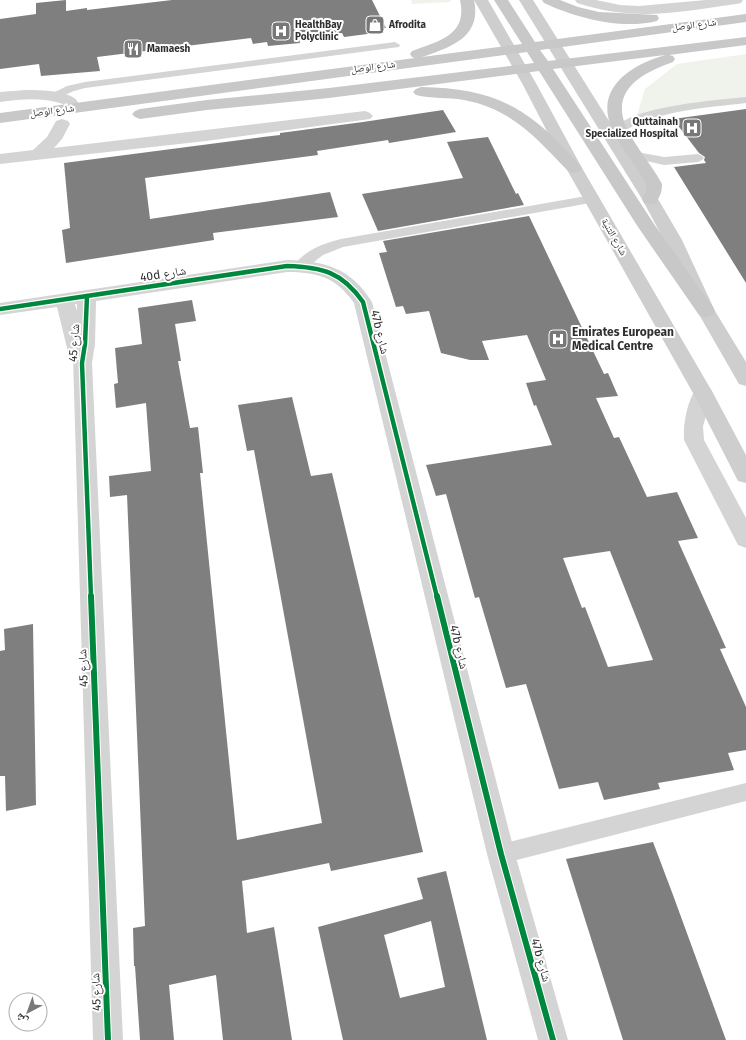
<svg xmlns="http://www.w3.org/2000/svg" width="746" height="1040" viewBox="0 0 746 1040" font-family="'Fira Sans','Noto Naskh Arabic',sans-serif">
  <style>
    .green { fill: #eff3ec }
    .building { fill: #7f7f7f; fill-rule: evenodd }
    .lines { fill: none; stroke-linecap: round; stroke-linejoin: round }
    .lane { fill: #d4d4d4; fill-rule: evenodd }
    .street { fill: #d4d4d4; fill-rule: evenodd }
    .secondary { fill: #cecece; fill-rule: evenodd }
    .primary { fill: #c8c8c8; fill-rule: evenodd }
    .cycleway-far1-casing { stroke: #fff; stroke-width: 7 }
    .cycleway-casing { stroke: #fff; stroke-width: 8 }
    .cycleway-far1 { stroke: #00873e; stroke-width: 4.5 }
    .cycleway { stroke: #00873e; stroke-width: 6 }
    .labels { text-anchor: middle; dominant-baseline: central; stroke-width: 4; stroke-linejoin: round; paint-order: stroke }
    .far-poi-label { font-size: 10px; font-weight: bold; fill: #303030; stroke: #fff; text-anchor: start }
    .far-street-label { font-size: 10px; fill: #303030; stroke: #fff }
    .street-label { font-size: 12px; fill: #303030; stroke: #fff }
    .poi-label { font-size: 12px; font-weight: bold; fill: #303030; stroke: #fff; text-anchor: start }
  </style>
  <rect width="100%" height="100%" fill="#fff"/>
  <g class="green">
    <path d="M411,0H450L451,2L412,4Z"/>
    <path d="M746,54V98L637,115L645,89L677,64Z"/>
  </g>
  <g class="building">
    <path d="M66,0V11L87,8V10L172,0H372L386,28L373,30L375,33L344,37L342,33L299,39L300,43L268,46L267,42L253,44L251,38L97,57L100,71L41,76L39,64L0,69V19L36,14V3Z"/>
    <path d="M746,109V283L674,167L706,163L704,160L705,157L699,153L673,119Z"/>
    <path d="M443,110L456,132L389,143L388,140L317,151L318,155L145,178L150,219L330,192L338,217L213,233L214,240L66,263L62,230L70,228L64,163L263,137L280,135V133L363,122Z"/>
    <path d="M488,137L516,194L518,193L524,205L378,231L362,194L463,178L447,142Z"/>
    <path d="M529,216L604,374L608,373L618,396L596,398L614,438L619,437L647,497L677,492L698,538L678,541L726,648L720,649L746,707V750L728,753L734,770L658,783L660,789L604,800L598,782L559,789L526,684L506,688L479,597L475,598L446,494L436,496L426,465L552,445L536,405L534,406L526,383L546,380L527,335L482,341L489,360H470L441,353L429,311L406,314L403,306L396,307L379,253L387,252L383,241ZM610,551L653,660L608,667L585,607L582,608L563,558Z"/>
    <path d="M192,300L196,321L175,324L181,361H178L190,428L198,427L203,473H200L237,840L322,823L254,450L247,451L238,405L292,397L311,476L332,473L423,852L331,871L329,863L242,881L247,933L274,927L292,1040H223L216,975L169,985L174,1040H140L135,966H134L133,928L145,926L127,495L110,497L109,476L151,471L146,403L116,408L114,384L118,383L115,348L142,344L138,308Z"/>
    <path d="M33,624L36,805L6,811L5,776H0V651L5,650L4,629Z"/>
    <path d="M653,842L673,895L726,1040H623L566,859Z"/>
    <path d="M446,871L487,1040H343L318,927L423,899L417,878ZM431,921L445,987L400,998L384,935Z"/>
  </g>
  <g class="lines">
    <g class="lane">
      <path d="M395,42L400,45L399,47L85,88L74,91L55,99L50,96L51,94L67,86L85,82Z"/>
      <path d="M746,97V103C704,108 661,110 624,131H616L614,129C631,106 718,100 746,97Z"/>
      <path d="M637,152L664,157L698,154L702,156L704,158L702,160L698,162L664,165L633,158L631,156L633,154Z"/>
      <path d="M592,195L596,196L598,199L596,202L343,247L323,255L305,269L300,270L295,269L294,266C303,251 324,243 341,239Z"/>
      <path d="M746,783V801L501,864L494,861L491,854L494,847L501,844Z"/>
    </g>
    <g class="street">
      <path d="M575,0H596L620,5L639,6L706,0H743L741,3L736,4C678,12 635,22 577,3Z"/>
      <path d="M26,90C39,90 62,90 74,98C77,99 79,105 81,108L78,111L73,113L68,111L63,104C42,97 21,99 0,102V92Z"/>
      <path d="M365,111L370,113L373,116L370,119L206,141L0,164V154L33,150L47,137L56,121L62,119L68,121L70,124L62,139L54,148Z"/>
      <path d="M287,260C325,261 351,268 372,302L515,854L568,1040H538L487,854L354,303C336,277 317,272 287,272L96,301L95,344L92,363L123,1040H93L73,357L68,352L57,307L0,315V303ZM75,304H77V311Z"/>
      <path d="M703,386L710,388L713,393L703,426L704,440L746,518V548L738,545L684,440C683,423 687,403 696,388Z"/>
    </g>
    <g class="secondary">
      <path d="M474,0H488L537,85L582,168L713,393L746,455V483L738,481L693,393L566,168L523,85Z"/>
      <path d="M519,0H533L658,199L682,240L715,311L746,362V386L739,384L697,311L664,240L642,199Z"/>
    </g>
    <g class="primary">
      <path d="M460,0H474C482,37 451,47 422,57L522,44L494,0H508L535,42L746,14V22L540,50L548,61L746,37V45L669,55L673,56L675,59L673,62C642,73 609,90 627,129C637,149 652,165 662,184C662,192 660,196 656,203L650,204L644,203L642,199L646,192V184C636,165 620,148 612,129C594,88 631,65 665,55L553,69L654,224L713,307L715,311L713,315L706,317L699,315L638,227L539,71L329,98L207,110L140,119L135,117L132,114L135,111L140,109L207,100L329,88L534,63L527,52L0,123V113L415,58L412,57L410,54L412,51C439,41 468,35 460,0Z"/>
      <path d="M542,0H560L578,7L599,12L657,15L659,18L657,21C622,30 576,18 544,3Z"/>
      <path d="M421,87C482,88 519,101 561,145C568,153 576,160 582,168L580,171L574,173L568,171C536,138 512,109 464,100C448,97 431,99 416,95L413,92L416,89Z"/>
    </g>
    <g class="cycleway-far1-casing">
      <g id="cycleway-far1">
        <path d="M87,296L85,344L82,363L91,597"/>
        <path d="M0,309L287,266C322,267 342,272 363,302L437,597"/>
      </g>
    </g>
    <g class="cycleway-casing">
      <g id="cycleway">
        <path d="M91,596L108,1040"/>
        <path d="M437,596L501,854L553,1040"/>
      </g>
    </g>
    <use href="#cycleway-far1" class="cycleway-far1"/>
    <use href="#cycleway" class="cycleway"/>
  </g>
  <defs>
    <g id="shop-square" transform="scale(1)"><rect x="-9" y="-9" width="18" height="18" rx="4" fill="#787878" stroke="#fff"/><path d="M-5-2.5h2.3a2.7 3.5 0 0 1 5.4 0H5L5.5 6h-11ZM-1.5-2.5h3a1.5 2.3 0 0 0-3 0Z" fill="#fff"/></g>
    <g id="hospital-square" transform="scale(1)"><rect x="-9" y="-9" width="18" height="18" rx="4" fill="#787878" stroke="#fff"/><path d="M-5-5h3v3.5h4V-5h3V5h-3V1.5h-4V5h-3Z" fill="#fff"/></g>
    <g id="restaurant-square" transform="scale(1)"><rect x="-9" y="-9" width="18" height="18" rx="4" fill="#787878" stroke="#fff"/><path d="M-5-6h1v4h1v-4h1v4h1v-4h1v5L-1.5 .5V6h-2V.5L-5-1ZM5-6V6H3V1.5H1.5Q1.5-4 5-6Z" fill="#fff"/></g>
  </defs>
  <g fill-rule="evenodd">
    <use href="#shop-square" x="375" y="25"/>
    <use href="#hospital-square" x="281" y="31"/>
    <use href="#restaurant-square" x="133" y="49"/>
    <use href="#hospital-square" x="692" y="128"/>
    <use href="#hospital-square" x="558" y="339"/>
  </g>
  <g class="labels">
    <g class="far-poi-label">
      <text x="295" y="25">HealthBay<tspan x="295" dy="12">Polyclinic</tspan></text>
      <text x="389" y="25">Afrodita</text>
      <text x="147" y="49">Mamaesh</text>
      <text x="678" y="122" text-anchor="end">Quttainah<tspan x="678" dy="12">Specialized Hospital</tspan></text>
    </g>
    <g class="far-street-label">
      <text transform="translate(694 25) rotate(-7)">شارع الوصل</text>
      <text transform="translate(373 67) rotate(-7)">شارع الوصل</text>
      <text transform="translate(52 111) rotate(-7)">شارع الوصل</text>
      <text transform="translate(614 237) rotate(60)">شارع الثنية</text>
    </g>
    <g class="street-label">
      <text transform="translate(163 274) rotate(-9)">40d شارع</text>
      <text transform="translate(380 332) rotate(76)">47b شارع</text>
      <text transform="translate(74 343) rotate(-86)">شارع 45</text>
      <text transform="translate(459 647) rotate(76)">47b شارع</text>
      <text transform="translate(83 668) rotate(-92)">شارع 45</text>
      <text transform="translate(541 960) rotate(74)">47b شارع</text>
      <text transform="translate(96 992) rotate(-92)">شارع 45</text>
    </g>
    <g class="poi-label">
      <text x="572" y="332">Emirates European<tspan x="572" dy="14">Medical Centre</tspan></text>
    </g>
  </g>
  <g transform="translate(28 1012) rotate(221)"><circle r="19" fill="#ffffff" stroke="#acacac"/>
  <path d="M0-3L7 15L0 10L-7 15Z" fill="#787878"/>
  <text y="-6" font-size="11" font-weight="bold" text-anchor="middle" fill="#303030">ش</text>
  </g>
</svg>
